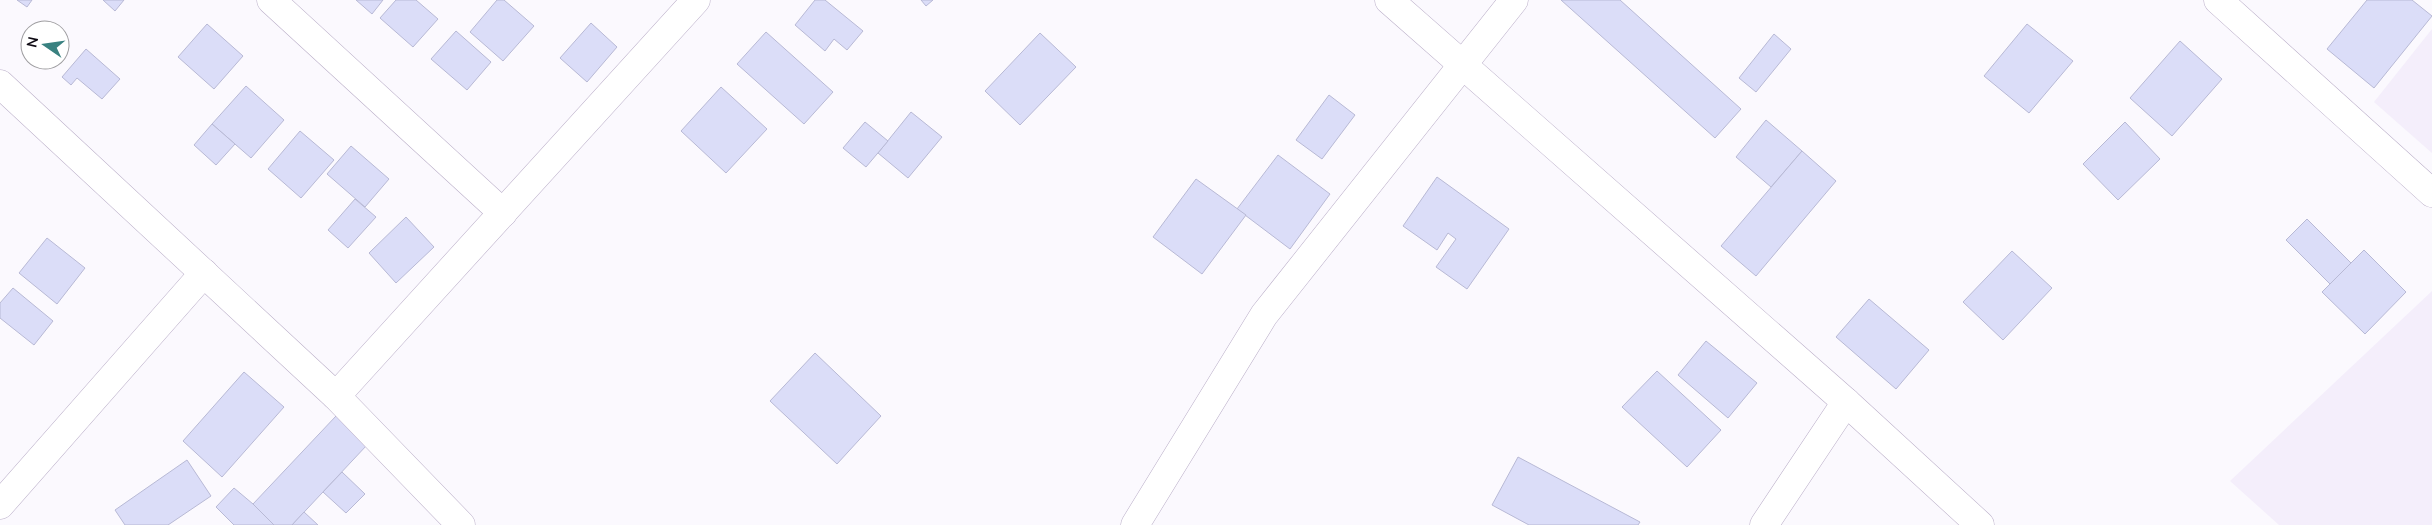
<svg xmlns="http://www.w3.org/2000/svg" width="2432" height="525" viewBox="0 0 2432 525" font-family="'Nunito Sans',sans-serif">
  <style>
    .built { fill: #f4eefb }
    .building { fill: #dbddf8; stroke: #b8b9d5 }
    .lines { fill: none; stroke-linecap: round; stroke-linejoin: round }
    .street-casing { stroke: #baaec8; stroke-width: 29 }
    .street { stroke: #fff; stroke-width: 28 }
  </style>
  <rect width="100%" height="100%" fill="#fbf9fe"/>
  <g class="built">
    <path d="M2432,29V153L2374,102Z"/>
    <path d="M2432,291V525H2279L2230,481Z"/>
  </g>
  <g class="building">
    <path d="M17,0H32L27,7Z"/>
    <path d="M103,0H124L115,11Z"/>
    <path d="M356,0H383L372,14Z"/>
    <path d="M396,0H416L438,19L413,47L380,18Z"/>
    <path d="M497,0H504L534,26L503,61L470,32Z"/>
    <path d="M815,0H825L863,31L847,50L834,39L825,51L795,25Z"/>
    <path d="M921,0H933L926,6Z"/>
    <path d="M1561,0H1620L1741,109L1715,138Z"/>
    <path d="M2367,0H2412L2432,16L2374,88L2327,49Z"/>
    <path d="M591,23L617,47L587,82L560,58Z"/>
    <path d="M207,24L243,56L214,89L178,57Z"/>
    <path d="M2027,24L2073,61L2029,113L1984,76Z"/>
    <path d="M456,31L491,62L467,90L431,59Z"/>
    <path d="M766,32L833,92L804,124L737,64Z"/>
    <path d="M1040,33L1076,67L1020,125L985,91Z"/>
    <path d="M1774,34L1791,49L1756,92L1739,78Z"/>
    <path d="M2180,41L2222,79L2172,136L2130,98Z"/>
    <path d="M86,49L120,79L102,99L77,78L71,85L62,77Z"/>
    <path d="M246,86L284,120L251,158L212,124Z"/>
    <path d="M721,87L767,129L726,173L681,131Z"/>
    <path d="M1329,95L1355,115L1322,159L1296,140Z"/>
    <path d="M911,112L942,137L908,178L878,153Z"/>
    <path d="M1766,120L1802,151L1771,187L1736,157Z"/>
    <path d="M865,122L888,141L866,167L843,148Z"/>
    <path d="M2125,122L2160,159L2118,200L2083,164Z"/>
    <path d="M212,124L235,144L216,165L194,145Z"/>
    <path d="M300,131L334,160L301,198L268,169Z"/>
    <path d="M351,146L389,179L365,207L327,174Z"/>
    <path d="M1802,151L1836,181L1756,276L1721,246Z"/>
    <path d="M1278,155L1330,194L1290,249L1237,209Z"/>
    <path d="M1437,177L1509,229L1467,289L1436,267L1456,239L1448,233L1437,250L1403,226Z"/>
    <path d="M1196,179L1246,215L1202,274L1153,237Z"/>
    <path d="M355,199L376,217L348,248L328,230Z"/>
    <path d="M406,217L434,247L396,283L369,253Z"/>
    <path d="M2307,219L2351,263L2330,284L2286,240Z"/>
    <path d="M47,238L85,268L57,304L19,273Z"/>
    <path d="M2364,250L2406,292L2365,334L2322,292Z"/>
    <path d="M2012,251L2052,288L2003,340L1963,302Z"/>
    <path d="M13,288L53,321L34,345L0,318V303Z"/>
    <path d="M1869,299L1929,350L1896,389L1836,337Z"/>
    <path d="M1706,341L1757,383L1728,418L1678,375Z"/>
    <path d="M815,353L881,416L837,464L770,401Z"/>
    <path d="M1657,371L1721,430L1687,467L1622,407Z"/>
    <path d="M244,372L284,407L222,477L183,441Z"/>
    <path d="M336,416L367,445L292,525H274L253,504Z"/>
    <path d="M1518,457L1640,522L1638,525H1529L1492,505Z"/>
    <path d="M187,460L211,496L168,525H125L115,510Z"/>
    <path d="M342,472L365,494L346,513L323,492Z"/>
    <path d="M234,488L253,504L274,525H234L216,507Z"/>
    <path d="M304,512L318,525H292Z"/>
  </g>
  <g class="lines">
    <g class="street-casing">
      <g id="street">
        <path d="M271,0L503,213"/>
        <path d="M1389,0L1846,402L1980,525"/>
        <path d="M2218,0L2432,193"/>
        <path d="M0,84L336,396L461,525"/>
        <path d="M336,396L696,0"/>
        <path d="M0,505L204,273"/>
        <path d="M1135,525L1264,315L1514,0"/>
        <path d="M1764,525L1846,402"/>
      </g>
    </g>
    <use href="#street" class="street"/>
  </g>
  <g transform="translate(45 45) rotate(283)"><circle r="24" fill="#ffffff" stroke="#9e9da0"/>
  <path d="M0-4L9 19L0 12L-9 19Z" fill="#398180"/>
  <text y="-8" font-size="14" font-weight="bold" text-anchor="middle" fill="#0d0912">N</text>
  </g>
</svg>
